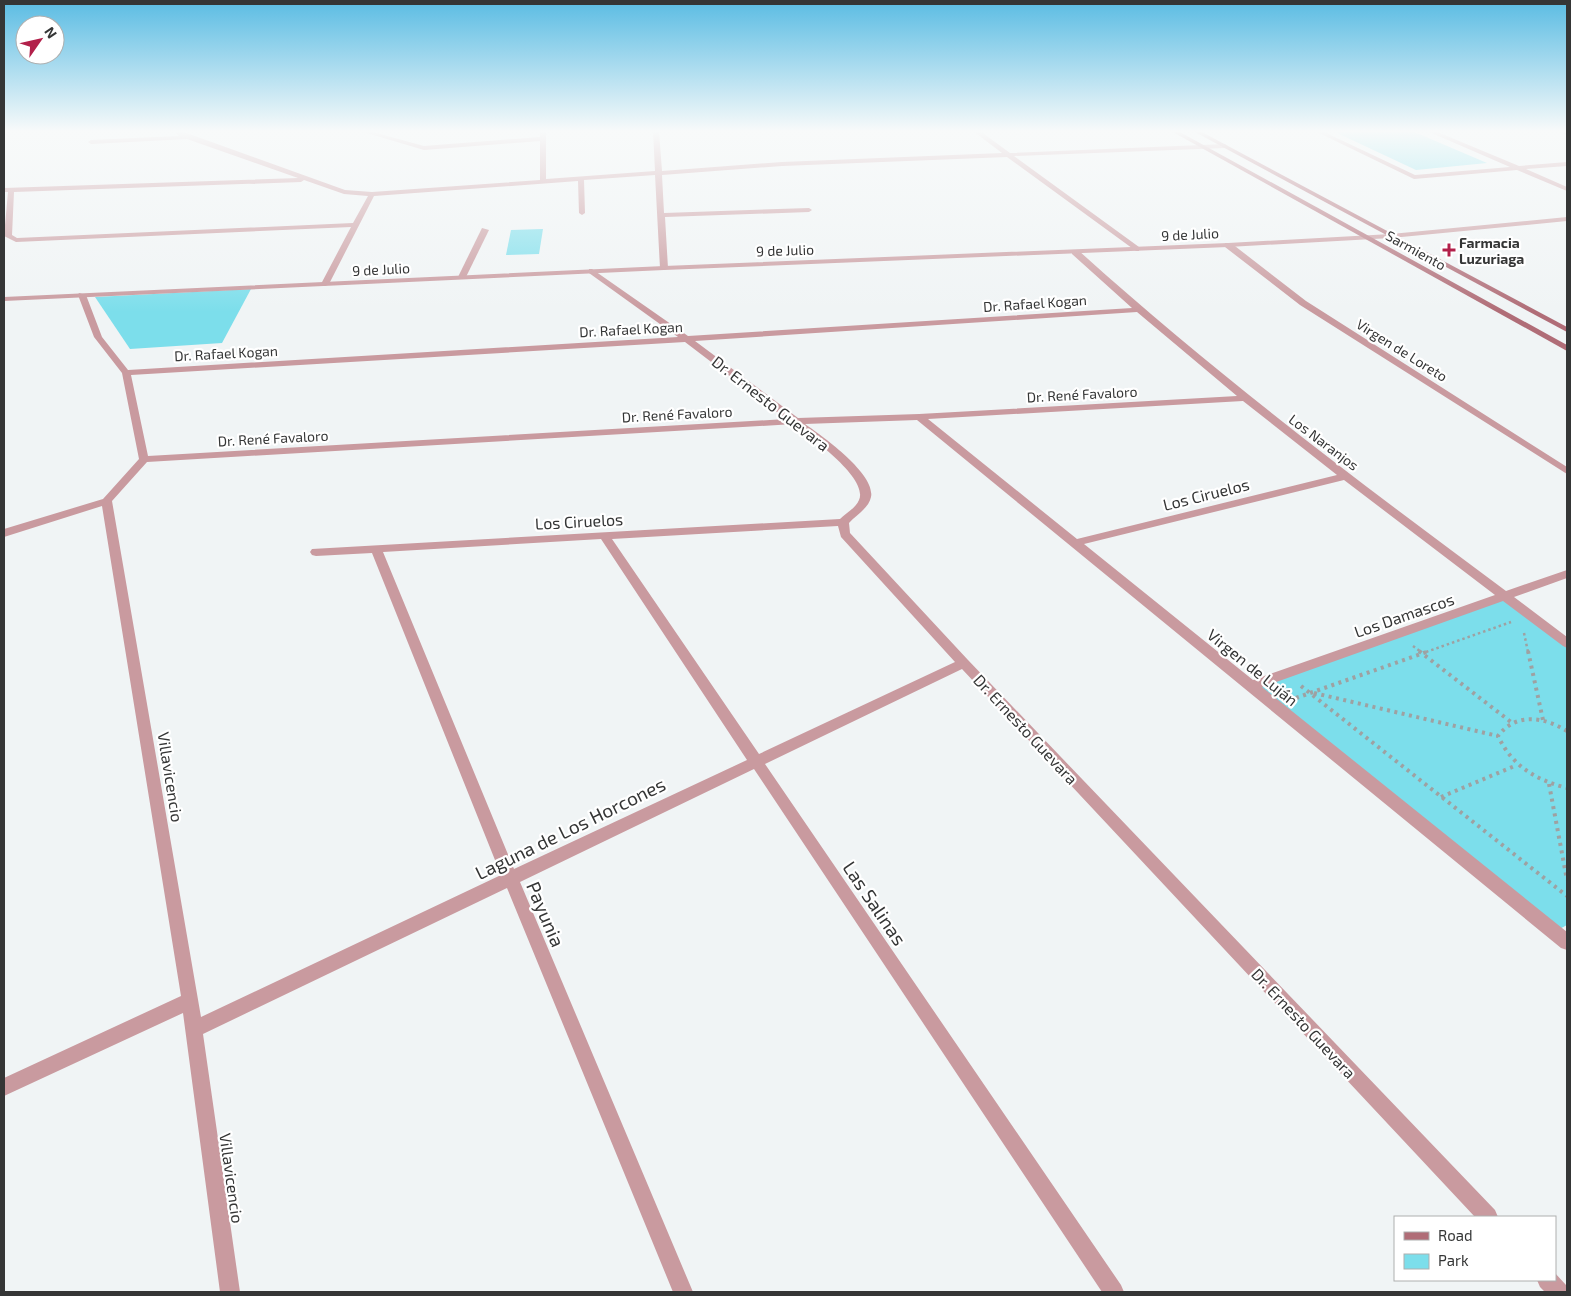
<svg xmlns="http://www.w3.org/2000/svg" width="1571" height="1296" viewBox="0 0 1571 1296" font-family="'Exo 2',sans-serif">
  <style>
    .green { fill: #7cdeeb }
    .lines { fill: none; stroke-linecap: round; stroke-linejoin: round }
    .path-far1 { stroke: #9ea1a2; stroke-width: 2.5; stroke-dasharray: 2.5 3; stroke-linecap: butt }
    .path { stroke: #9ea1a2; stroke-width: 4; stroke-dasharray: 3 4.5; stroke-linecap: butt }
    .minor { fill: #c99a9f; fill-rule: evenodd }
    .tertiary { fill: #c99a9f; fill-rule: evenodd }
    .secondary { fill: #b06d77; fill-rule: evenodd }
    .poi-dot { fill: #b2204a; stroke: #fff; stroke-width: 2 }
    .labels { text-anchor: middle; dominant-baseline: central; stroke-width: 4.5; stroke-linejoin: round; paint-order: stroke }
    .far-street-label { font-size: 14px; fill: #353636; stroke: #fff }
    .far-poi-label { font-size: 14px; font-weight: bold; fill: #353636; stroke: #fff; text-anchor: start }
    .street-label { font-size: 16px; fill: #353636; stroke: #fff }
    .near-street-label { font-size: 19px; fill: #353636; stroke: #fff }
  </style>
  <rect width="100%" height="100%" fill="#f0f4f5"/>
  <g class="green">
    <path d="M1342,131H1412L1487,163L1416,170L1335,132Z"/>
    <path d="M543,229L539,254L506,255L511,230Z"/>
    <path d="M251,289L222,343L130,349L95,297Z"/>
    <path d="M1505,596L1567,643V925L1554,932L1251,686Z"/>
  </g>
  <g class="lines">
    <g class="path-far1">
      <path d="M1524,633L1528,652"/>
      <path d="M1413,646L1421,652"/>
      <path d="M1426,652L1511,622"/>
    </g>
    <g class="path">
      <path d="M1419,651L1511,722"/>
      <path d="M1528,651L1543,720"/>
      <path d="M1301,686L1567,896"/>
      <path d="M1314,693L1498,736"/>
      <path d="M1296,698L1429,651"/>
      <path d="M1567,731C1544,717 1516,712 1498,736C1512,766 1536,780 1567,788"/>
      <path d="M1549,784L1567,880"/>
      <path d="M1441,797L1517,765"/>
    </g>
    <g class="minor">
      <path d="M174,131H181L345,190L372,192L540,180V141L424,150L360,131H369L424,146L540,137V131H546V179L655,171L653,131H659L662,171L782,162L1002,153L973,131H980L1010,153L1225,144L1228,146L1225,148L1014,156L1139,247V251H1136L1007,157L782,166L662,175L664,213L809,208L812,210L809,212L665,217L668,268L664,270L660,268L655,175L584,180L585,213L582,215L579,213L578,181L374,196L329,284L325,286L321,284L351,227L16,242L4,236L8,192H4V188L298,178L187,139L91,144L88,142L91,140L179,136ZM304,180L344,194L368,196L353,223L17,238L12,235L14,192L301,182Z"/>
      <path d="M1315,131H1322L1415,175L1510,167L1427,131H1435L1519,166L1567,162V166L1526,169L1567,187V191L1517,170L1414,179Z"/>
      <path d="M1557,131H1567V135L1558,132Z"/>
      <path d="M482,228L489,230L466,277L459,279L458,277Z"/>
      <path d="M1225,243H1231L1306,301L1567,467V474L1300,305L1225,247Z"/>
      <path d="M1072,250H1078C1214,373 1359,482 1506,591L1567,570V578L1514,597L1567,637V648L1563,646L1503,601L1262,687L1567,932V950L1561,948L917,420L805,424C822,436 876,474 871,497C869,508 856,515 849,523L850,533L968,660L1495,1210L1498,1217H1475L962,669L765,764L1121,1285L1124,1292H1102L754,769L520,882L693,1292H673L507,888L203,1034L240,1292H220L183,1013L4,1096V1078L181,996L102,506L4,537V529L103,499L139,459L122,373L94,337L78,295L79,293L86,295L102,337L128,370L678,337L589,273V269H592L688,336L1132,308L1072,254ZM1137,312L1237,396L919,414L798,418L695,341ZM685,342L786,419L148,456L131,375ZM1243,401L1337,475L1077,539L928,419ZM794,424C809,436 869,478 859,500C856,508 846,513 840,519L312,549L310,552L312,555L316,556L372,553L501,875L201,1017L112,501L147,462ZM1344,480L1495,595L1253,680L1084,544ZM838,526L841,537L955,662L759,754L612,539ZM601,539L747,760L514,869L383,552Z"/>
      <path d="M1555,1273L1566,1285L1567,1292H1545L1540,1287L1537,1280H1555Z"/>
    </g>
    <path class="tertiary" d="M1567,217V221L1391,238L1228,247L664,270L4,301V297L664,266L1228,243L1391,234Z"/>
    <g class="secondary">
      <path d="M1171,131H1178L1567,345V351Z"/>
      <path d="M1193,131H1200L1567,327V332Z"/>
    </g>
  </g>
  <linearGradient id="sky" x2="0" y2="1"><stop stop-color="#5abce3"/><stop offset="0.42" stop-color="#f8fafa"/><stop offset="1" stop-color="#f8fafa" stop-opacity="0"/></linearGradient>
  <rect width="1571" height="312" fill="url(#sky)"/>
  <path class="poi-dot" d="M1446.5 242.5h5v5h5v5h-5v5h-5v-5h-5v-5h5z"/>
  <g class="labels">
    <g class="far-street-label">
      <text transform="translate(1190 234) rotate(-3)">9 de Julio</text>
      <text transform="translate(785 250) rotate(-2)">9 de Julio</text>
      <text transform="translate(1416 250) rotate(29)">Sarmiento</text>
      <text transform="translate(381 269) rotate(-3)">9 de Julio</text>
      <text transform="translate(1035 303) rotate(-4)">Dr. Rafael Kogan</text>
      <text transform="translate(631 329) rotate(-3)">Dr. Rafael Kogan</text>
      <text transform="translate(1402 350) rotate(32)">Virgen de Loreto</text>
      <text transform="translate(226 353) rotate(-3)">Dr. Rafael Kogan</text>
      <text transform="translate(1082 394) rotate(-3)">Dr. René Favaloro</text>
      <text transform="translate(677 414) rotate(-3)">Dr. René Favaloro</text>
      <text transform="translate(273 438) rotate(-3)">Dr. René Favaloro</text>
      <text transform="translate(1324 442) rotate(37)">Los Naranjos</text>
    </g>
    <g class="far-poi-label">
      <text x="1459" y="242">Farmacia<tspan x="1459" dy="16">Luzuriaga</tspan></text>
    </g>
    <g class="street-label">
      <text transform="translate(771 403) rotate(38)">Dr. Ernesto Guevara</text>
      <text transform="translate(1206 494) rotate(-14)">Los Ciruelos</text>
      <text transform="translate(579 521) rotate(-3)">Los Ciruelos</text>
      <text transform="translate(1404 615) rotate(-19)">Los Damascos</text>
      <text transform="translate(1253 667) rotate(39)">Virgen de Luján</text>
      <text transform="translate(1026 729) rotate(47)">Dr. Ernesto Guevara</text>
      <text transform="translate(171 777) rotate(81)">Villavicencio</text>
      <text transform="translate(1304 1023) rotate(47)">Dr. Ernesto Guevara</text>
      <text transform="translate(232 1178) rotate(82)">Villavicencio</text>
    </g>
    <g class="near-street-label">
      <text transform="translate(570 828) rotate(-26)">Laguna de Los Horcones</text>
      <text transform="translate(875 903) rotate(56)">Las Salinas</text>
      <text transform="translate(546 914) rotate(67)">Payunia</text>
    </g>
  </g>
  <rect width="1571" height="1296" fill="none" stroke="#353636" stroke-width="10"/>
  <rect x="1394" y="1216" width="162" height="65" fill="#ffffff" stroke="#aeafaf"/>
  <rect x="1404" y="1232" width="25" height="8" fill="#b06d77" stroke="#aeafaf"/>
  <text x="1438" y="1241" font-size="15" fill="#353636">Road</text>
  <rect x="1404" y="1254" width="25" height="15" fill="#7cdeeb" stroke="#aeafaf"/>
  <text x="1438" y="1266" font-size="15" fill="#353636">Park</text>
  <g transform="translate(40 40) rotate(56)"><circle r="24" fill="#ffffff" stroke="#aeafaf"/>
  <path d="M0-4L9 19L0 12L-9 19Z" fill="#b2204a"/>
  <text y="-8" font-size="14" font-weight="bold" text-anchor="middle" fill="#353636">N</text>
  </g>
</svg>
